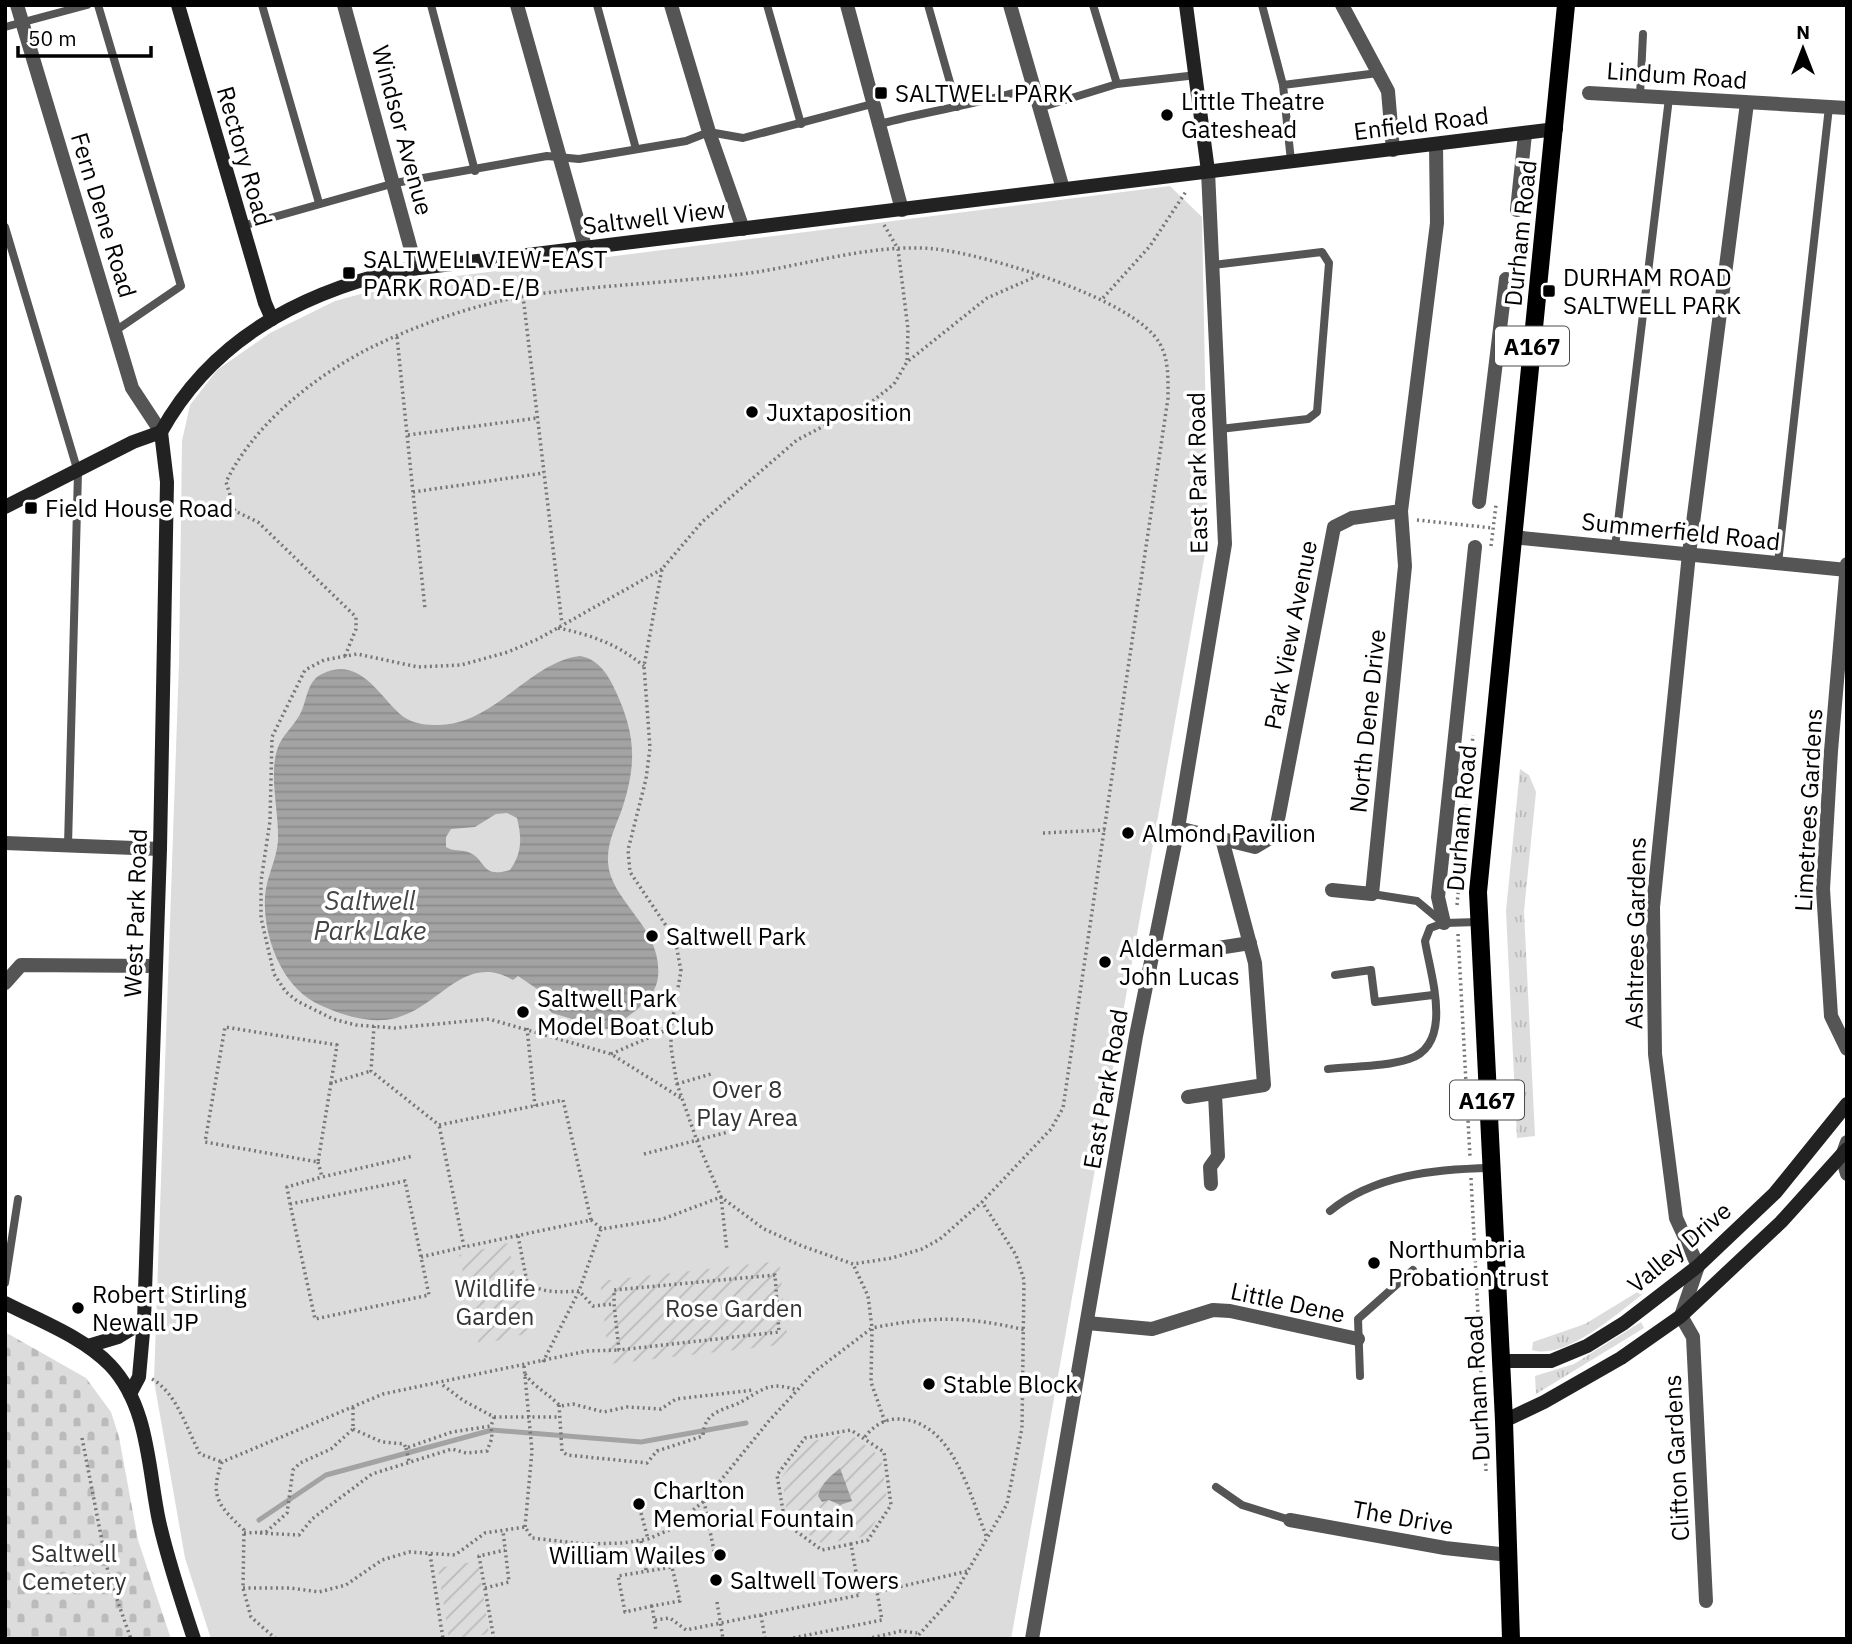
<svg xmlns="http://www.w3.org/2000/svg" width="1852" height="1644" viewBox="0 0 1852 1644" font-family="'IBM Plex Sans',sans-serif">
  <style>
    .grass { fill: url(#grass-tufts) }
    .cemetery { fill: url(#cemetery-stones) }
    .park { fill: #dcdcdc }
    .garden { fill: url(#garden-furrows) }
    .water { fill: url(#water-rules); fill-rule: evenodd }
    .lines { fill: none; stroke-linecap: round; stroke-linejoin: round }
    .stream { stroke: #a3a3a3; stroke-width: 5 }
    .path { stroke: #777; stroke-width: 3.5; stroke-dasharray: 2 3.5; stroke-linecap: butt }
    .lane { stroke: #555; stroke-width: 8 }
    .street { stroke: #555; stroke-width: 14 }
    .secondary { stroke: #222; stroke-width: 14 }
    .primary { stroke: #000; stroke-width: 18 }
    .poi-dot { fill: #000; stroke: #fff; stroke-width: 2.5 }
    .labels { text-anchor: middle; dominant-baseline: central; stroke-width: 7; stroke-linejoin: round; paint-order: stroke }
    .shield { fill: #fff; stroke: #4c4c4c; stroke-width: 2 }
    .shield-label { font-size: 23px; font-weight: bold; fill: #000 }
    .street-label { font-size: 24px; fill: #000; stroke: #fff }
    .poi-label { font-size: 24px; fill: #000; stroke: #fff; text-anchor: start }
    .park-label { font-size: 24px; fill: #333; stroke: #fff }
    .water-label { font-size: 26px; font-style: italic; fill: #444; stroke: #fff }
  </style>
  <defs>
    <pattern id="grass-tufts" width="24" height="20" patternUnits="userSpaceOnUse" patternTransform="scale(1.75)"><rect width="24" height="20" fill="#dcdcdc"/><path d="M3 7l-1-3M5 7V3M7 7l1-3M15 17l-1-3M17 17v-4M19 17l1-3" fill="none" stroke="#bbb"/></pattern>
    <pattern id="cemetery-stones" width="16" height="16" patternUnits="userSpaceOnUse" patternTransform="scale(1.75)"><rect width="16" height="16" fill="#dcdcdc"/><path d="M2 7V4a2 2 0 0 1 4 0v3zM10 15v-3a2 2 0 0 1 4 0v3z" fill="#bbb"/></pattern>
    <pattern id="garden-furrows" width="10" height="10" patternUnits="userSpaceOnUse" patternTransform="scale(1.75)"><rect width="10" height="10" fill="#dcdcdc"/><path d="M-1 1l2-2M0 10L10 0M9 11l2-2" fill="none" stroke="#bbb"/></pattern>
    <pattern id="water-rules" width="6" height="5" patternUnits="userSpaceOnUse" patternTransform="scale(1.75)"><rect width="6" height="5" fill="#a3a3a3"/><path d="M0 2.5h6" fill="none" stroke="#8b8b8b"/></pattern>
  </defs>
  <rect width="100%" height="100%" fill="#fff"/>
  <g class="grass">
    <path d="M1520,769L1529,775L1536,792L1524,911L1535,1136L1517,1138L1506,911Z"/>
    <path d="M1639,1291L1644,1293C1619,1312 1565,1361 1532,1350L1533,1342L1585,1324Z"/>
    <path d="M1641,1322L1644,1328L1536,1394L1535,1376L1574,1364Z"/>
  </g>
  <path class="cemetery" d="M5,1332L86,1378L111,1412L119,1437L138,1540L171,1639H5Z"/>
  <path class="park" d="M1170,186L1202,217L1208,537L1011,1639H211L185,1558L154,1381L179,663L182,441L190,405L217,370L270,333L335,301L401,283Z"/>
  <g class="garden">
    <path d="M508,1243L528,1333L479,1345L459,1255Z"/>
    <path d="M779,1261L788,1344L609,1364L600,1281Z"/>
    <path d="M850,1434L881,1457L887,1503L866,1536L823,1544L788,1521L782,1477L807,1442Z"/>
    <path d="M478,1561L489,1634L449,1639L438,1568Z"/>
  </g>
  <g class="water">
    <path d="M580,656C599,659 609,676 616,692C635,733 637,762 623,806C617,825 607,840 608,862C610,902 663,927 658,977C655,1002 628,1015 610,1030L552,1013L542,1001L546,995L518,976L513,980C464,952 441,1006 396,1018C370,1025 337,1014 314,1002C280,983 263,935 265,897C266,877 277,860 278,840C279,812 269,777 277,750C282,734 296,725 302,710C307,698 308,680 322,674C360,656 378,695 400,714C408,722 423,725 434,725C493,728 528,662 580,656ZM507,813L517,818C522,838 522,853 510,870C480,879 487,859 468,852C460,849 454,852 446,847V837L451,829L475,827L496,814Z"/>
    <path d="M840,1468L852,1501L840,1505L829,1500L822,1502L818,1496C822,1482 830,1477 840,1468Z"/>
  </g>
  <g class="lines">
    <path class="stream" d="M259,1520L326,1475L492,1430L641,1442L746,1423"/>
    <g class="path">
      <path d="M884,225L898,249L908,329L907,362"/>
      <path d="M523,296L562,624"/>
      <path d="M1103,298L1150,246L1187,190"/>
      <path d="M397,337L425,609"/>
      <path d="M408,435L538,418"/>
      <path d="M413,492L544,473"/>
      <path d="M1417,520L1493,528"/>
      <path d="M1491,546L1496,505"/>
      <path d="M662,569L538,639L508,652L461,665L418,667L357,654L324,660L305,670L272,737L270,821L261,881V918L274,974L286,992L297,1001L333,1019L356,1025L395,1028L489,1019L611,1054L681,1098"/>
      <path d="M558,628C592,635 617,644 644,666"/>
      <path d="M345,656L356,629V617L258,522L235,511L226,482C253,426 311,379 366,350C414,326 472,305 525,296C602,284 680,283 757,272C812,263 879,243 935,249C985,254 1136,299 1160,344C1169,360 1168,380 1168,398L1063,1108L1051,1129L982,1202L940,1239L922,1249L892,1258L853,1264L802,1246L764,1229L721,1197L697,1141L677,1084L671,1048V1028L681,971L675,939L630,872L628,850L646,779L650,748L644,666L662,569L702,522L797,440L874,400L894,384L907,362L987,298L1037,276"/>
      <path d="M1043,833L1105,830"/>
      <path d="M1457,905L1473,735"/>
      <path d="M1458,934L1470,1157"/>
      <path d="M374,1026L371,1071L439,1125L563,1100L591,1220L464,1247L439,1125"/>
      <path d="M527,1028L535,1106"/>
      <path d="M611,1054L671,1028"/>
      <path d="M331,1083L318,1162L205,1142L225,1027L337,1045L331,1083L371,1071"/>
      <path d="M677,1084L711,1074"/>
      <path d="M644,1154L732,1131"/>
      <path d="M318,1162L322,1177L413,1156"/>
      <path d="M1471,1178L1486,1471"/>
      <path d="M290,1204L405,1181L429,1295L315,1319L290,1204L287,1187L322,1177"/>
      <path d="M591,1220L602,1229L663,1219L721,1197L727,1251"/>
      <path d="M518,1236L527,1282C541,1294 562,1292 579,1291L593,1306L614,1304L619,1350L779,1332L775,1275L614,1290V1304"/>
      <path d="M421,1257L464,1247"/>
      <path d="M543,1362L579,1291L601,1229"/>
      <path d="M524,1366L532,1451L525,1527"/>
      <path d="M525,1374C535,1388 548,1393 560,1406L573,1404L604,1412L627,1407L661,1409L676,1399L754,1390"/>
      <path d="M152,1379C177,1393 187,1430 200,1454L222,1462"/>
      <path d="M559,1405L562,1451L567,1455L647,1463L657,1451L703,1436C704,1408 728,1411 746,1399C766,1387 772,1382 797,1390"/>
      <path d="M494,1417H560"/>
      <path d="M885,1422L871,1382L872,1328C931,1316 967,1316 1025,1330"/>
      <path d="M353,1429L382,1442L404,1444L406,1448L452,1432L491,1426L494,1417L464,1401L440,1383"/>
      <path d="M865,1437C872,1427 884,1419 897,1419C953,1419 970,1496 987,1538"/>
      <path d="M82,1438L109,1577L131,1639"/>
      <path d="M406,1448L409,1461"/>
      <path d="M704,1501L715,1556"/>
      <path d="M641,1513L648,1539"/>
      <path d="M244,1533L266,1532L287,1513L293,1470L300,1463L331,1449L353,1429V1407"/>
      <path d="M260,1533L299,1535L312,1519L372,1474L452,1449L466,1453L487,1451L492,1438L491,1426"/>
      <path d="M641,1541L646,1570"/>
      <path d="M430,1554L443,1639"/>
      <path d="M243,1588H290L319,1592L346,1585L382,1560L409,1552L455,1555L485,1533L525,1527L532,1538L585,1544L623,1543L648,1539L669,1530L704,1501L768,1422L814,1372L872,1328L868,1296L853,1264"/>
      <path d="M485,1588L509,1582L503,1531"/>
      <path d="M717,1602L723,1639"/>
      <path d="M652,1606L625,1612L618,1576L672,1567L680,1601L652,1606L656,1631"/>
      <path d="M761,1615L765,1639"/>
      <path d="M655,1620L670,1618L686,1630L860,1595L851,1544L822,1550L785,1523L777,1475L805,1438L851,1430L884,1452L891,1505L868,1540L851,1544"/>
      <path d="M276,1639L251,1617L243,1588L244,1530C219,1506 209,1497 222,1462L383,1394L587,1351L619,1350"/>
      <path d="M494,1639L479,1556L505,1550"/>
      <path d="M788,1639L882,1620L877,1592L968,1571"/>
      <path d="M867,1639L901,1631L917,1633"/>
      <path d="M915,1639L952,1598L1007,1504L1022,1428L1024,1280L1016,1255L982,1202"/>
    </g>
    <g class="lane">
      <path d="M98,5L181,286L115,331"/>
      <path d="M262,5L319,203"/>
      <path d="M431,5L475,171"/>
      <path d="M597,5L636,149"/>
      <path d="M767,5L801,124"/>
      <path d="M928,5L957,107"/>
      <path d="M1093,5L1117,84"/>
      <path d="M1262,5L1283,85"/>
      <path d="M5,27L87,5"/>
      <path d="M1640,96L1643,34"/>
      <path d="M1039,108L1117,84L1197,75"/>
      <path d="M880,124C931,110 983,104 1033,87"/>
      <path d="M1291,161L1283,85L1378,73"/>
      <path d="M242,226L395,183L547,156L579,159L686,141L709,132L743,138L876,103"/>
      <path d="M5,227L78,472L68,845"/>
      <path d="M1213,265L1322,252L1329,263L1317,412L1308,419L1220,429"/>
      <path d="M1615,547L1669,98"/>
      <path d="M1778,563L1829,107"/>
      <path d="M1372,894L1417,901L1441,921"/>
      <path d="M1335,975L1371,970L1375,1002L1433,995"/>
      <path d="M1328,1069C1354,1066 1385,1067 1409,1059C1455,1044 1430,974 1425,941L1430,928L1444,923L1479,922"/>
      <path d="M1330,1211C1374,1175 1435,1169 1491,1168"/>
      <path d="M5,1283L18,1199"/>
      <path d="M1360,1376L1358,1319L1413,1270"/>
      <path d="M1216,1487L1242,1505L1290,1520"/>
    </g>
    <g class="street">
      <path d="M17,5L132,388L161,432"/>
      <path d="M344,5L416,268"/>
      <path d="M517,5L585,247"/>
      <path d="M671,5L709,132L743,229"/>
      <path d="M847,5L902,210"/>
      <path d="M1010,5L1063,189"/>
      <path d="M1342,5L1388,91L1393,150"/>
      <path d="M1589,93L1847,108"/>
      <path d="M1517,210L1525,134"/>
      <path d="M1479,502L1506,279"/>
      <path d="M1512,537L1847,570"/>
      <path d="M1847,564L1831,751L1823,889L1831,1016L1847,1049"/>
      <path d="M1178,828L1255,847L1275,835L1334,527L1352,518L1401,511L1437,223L1436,145"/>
      <path d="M5,843L160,849"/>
      <path d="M1332,890L1372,894L1405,566L1401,511"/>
      <path d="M1444,923L1438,897L1475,547"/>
      <path d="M1199,951L1250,943"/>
      <path d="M5,983L21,965L156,966"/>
      <path d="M1188,1097L1264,1085L1255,963L1222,839"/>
      <path d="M1847,1142L1842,1156L1847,1174"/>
      <path d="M1211,1184L1210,1167L1218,1156L1215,1094"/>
      <path d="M1087,1323L1152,1329L1213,1310L1230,1311L1358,1339"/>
      <path d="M1290,1520L1445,1548L1509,1555"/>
      <path d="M1706,1601L1693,1337L1681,1316L1698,1266L1676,1218L1655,1054L1653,907L1689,554L1747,103"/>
      <path d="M1032,1639L1136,1036L1178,828L1225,544L1208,171"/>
    </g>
    <g class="secondary">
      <path d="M178,5L265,303L272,319"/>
      <path d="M1186,5L1208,171"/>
      <path d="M161,432C211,341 297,295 395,271L1556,129"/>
      <path d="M5,507L133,442L161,432"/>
      <path d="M5,1303C40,1321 83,1337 110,1365C149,1406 148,1469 159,1521C168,1561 181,1600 194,1639"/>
      <path d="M88,1346L118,1337L144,1321"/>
      <path d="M1501,1361H1551L1587,1346L1624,1323L1698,1266L1775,1193L1847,1104"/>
      <path d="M130,1394L139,1377L144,1321L160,849L167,482L161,432"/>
      <path d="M1504,1421L1544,1402L1621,1358L1681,1316L1781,1222L1847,1149"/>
    </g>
    <path class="primary" d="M1511,1639L1504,1421L1478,892L1566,5"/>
  </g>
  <g class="poi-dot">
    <rect x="874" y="86" width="14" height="14" rx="3.5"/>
    <circle cx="1167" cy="115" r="7"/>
    <rect x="342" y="266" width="14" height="14" rx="3.5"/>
    <rect x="1542" y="284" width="14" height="14" rx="3.5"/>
    <circle cx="752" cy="412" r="7"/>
    <rect x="24" y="501" width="14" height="14" rx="3.5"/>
    <circle cx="1128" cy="833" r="7"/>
    <circle cx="652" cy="936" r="7"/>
    <circle cx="1105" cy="962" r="7"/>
    <circle cx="523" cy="1012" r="7"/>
    <circle cx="1374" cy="1263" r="7"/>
    <circle cx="78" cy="1308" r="7"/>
    <circle cx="929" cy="1384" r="7"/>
    <circle cx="639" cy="1504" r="7"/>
    <circle cx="720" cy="1555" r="7"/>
    <circle cx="716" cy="1580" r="7"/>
  </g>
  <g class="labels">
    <g class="shield">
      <rect x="1495" y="326.5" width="74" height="39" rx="5"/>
      <rect x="1450" y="1080.5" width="74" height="39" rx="5"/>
    </g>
    <g class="shield-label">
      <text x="1532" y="346">A167</text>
      <text x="1487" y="1100">A167</text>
    </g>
    <g class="street-label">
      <text transform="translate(1677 75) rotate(4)">Lindum Road</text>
      <text transform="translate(1421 123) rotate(-7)">Enfield Road</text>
      <text transform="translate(403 130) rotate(75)">Windsor Avenue</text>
      <text transform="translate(245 156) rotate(74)">Rectory Road</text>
      <text transform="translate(104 215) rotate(73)">Fern Dene Road</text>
      <text transform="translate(654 217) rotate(-7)">Saltwell View</text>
      <text transform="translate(1520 233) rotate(-84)">Durham Road</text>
      <text transform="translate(1197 473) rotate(-91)">East Park Road</text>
      <text transform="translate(1681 531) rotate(6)">Summerfield Road</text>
      <text transform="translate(1290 635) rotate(-79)">Park View Avenue</text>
      <text transform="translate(1367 721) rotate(-84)">North Dene Drive</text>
      <text transform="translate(1808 810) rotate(-87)">Limetrees Gardens</text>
      <text transform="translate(1461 818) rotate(-85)">Durham Road</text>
      <text transform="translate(135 913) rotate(-88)">West Park Road</text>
      <text transform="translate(1635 933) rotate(-89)">Ashtrees Gardens</text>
      <text transform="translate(1105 1089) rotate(-80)">East Park Road</text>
      <text transform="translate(1679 1247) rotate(-40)">Valley Drive</text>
      <text transform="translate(1288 1302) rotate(12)">Little Dene</text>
      <text transform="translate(1477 1388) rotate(-93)">Durham Road</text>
      <text transform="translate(1676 1458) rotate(-93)">Clifton Gardens</text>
      <text transform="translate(1403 1517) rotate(10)">The Drive</text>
    </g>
    <g class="poi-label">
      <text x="895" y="93">SALTWELL PARK</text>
      <text x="1181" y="101">Little Theatre<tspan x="1181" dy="28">Gateshead</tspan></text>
      <text x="363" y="259">SALTWELL VIEW-EAST<tspan x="363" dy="28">PARK ROAD-E/B</tspan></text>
      <text x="1563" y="277">DURHAM ROAD<tspan x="1563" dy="28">SALTWELL PARK</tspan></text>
      <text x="766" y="412">Juxtaposition</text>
      <text x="45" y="508">Field House Road</text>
      <text x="1142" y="833">Almond Pavilion</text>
      <text x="666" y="936">Saltwell Park</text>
      <text x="1119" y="948">Alderman<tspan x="1119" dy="28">John Lucas</tspan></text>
      <text x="537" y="998">Saltwell Park<tspan x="537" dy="28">Model Boat Club</tspan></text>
      <text x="1388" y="1249">Northumbria<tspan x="1388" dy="28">Probation trust</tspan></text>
      <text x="92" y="1294">Robert Stirling<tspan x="92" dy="28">Newall JP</tspan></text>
      <text x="943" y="1384">Stable Block</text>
      <text x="653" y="1490">Charlton<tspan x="653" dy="28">Memorial Fountain</tspan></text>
      <text x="706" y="1555" text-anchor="end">William Wailes</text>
      <text x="730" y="1580">Saltwell Towers</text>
    </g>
    <g class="park-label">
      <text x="747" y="1089">Over 8<tspan x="747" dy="28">Play Area</tspan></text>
      <text x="495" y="1288">Wildlife<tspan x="495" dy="28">Garden</tspan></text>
      <text x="734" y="1308">Rose Garden</text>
      <text x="74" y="1553">Saltwell<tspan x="74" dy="28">Cemetery</tspan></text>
    </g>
    <g class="water-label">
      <text x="370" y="900">Saltwell<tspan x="370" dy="30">Park Lake</tspan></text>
    </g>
  </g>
  <rect width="1852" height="1644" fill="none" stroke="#000000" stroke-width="14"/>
  <g transform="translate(1803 49)" stroke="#ffffff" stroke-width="5" paint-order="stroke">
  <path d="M0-5L12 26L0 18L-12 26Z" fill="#000000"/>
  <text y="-10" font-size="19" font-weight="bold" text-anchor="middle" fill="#000000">N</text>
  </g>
  <path d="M18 46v10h133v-10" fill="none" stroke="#000000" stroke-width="3.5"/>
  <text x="28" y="46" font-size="21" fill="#000000" stroke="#ffffff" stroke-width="5" paint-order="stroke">50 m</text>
</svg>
